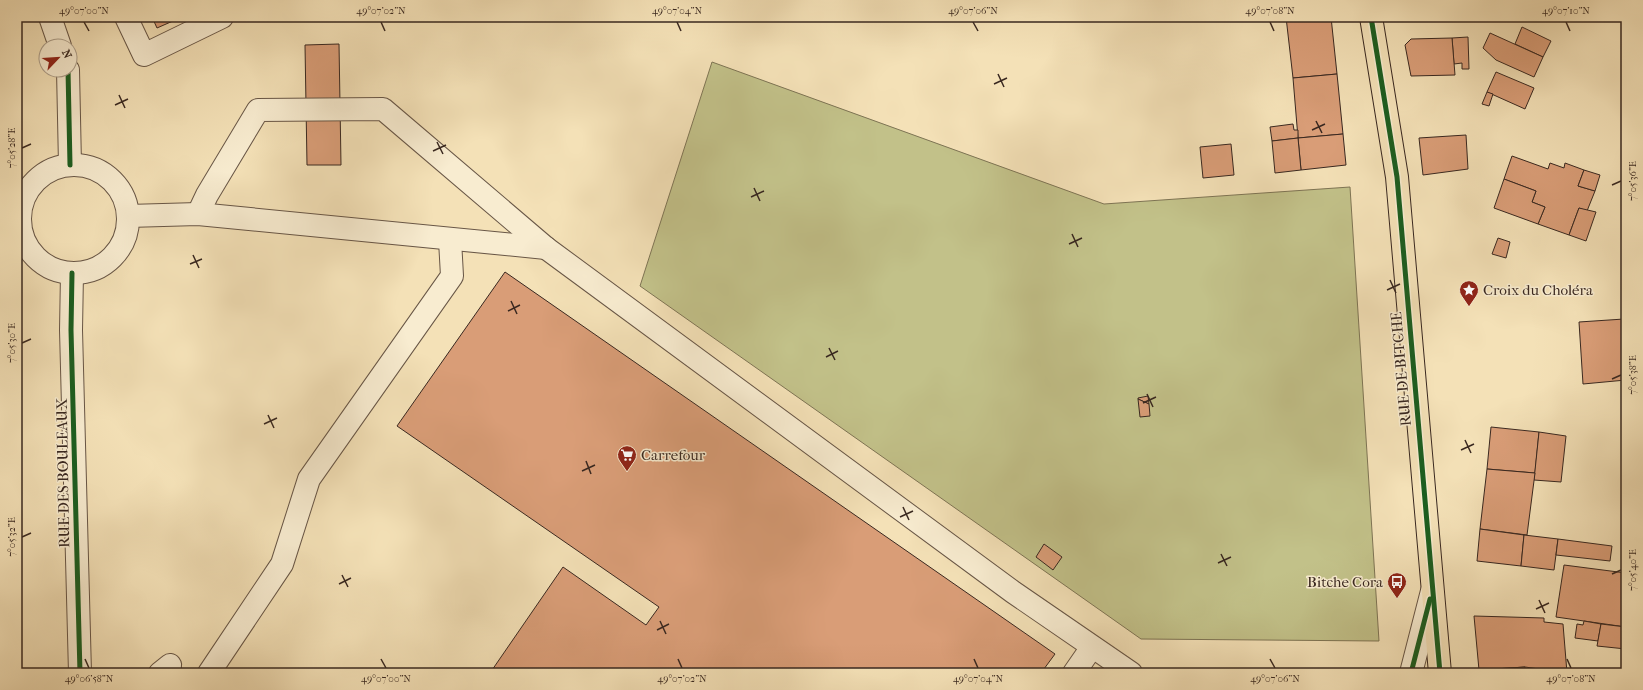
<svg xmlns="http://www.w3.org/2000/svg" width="1643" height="690" viewBox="0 0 1643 690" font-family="'IM FELL French Canon',serif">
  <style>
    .green { fill: #c2c189; stroke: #7e7454 }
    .building { fill: #d99d77; stroke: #392820 }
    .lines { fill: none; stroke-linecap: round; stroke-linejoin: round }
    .minor-casing { stroke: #685646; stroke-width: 24 }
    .major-casing { stroke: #392820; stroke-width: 24 }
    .minor { stroke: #f8ecd0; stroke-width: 22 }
    .major { stroke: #f4e1b7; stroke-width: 22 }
    .cycleway-casing { stroke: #f8ecd0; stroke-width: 8 }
    .cycleway { stroke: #1b5e20; stroke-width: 5 }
    .ticks { fill: none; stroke: #392820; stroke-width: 1.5 }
    .labels { text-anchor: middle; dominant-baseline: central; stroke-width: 3; stroke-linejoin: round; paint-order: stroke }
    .poi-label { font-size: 15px; fill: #392820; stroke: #f8ecd0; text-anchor: start }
    .street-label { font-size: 15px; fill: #392820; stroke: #f8ecd0 }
    .neatline { fill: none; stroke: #392820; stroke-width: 1.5 }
    .ticks-label { font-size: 10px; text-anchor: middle; fill: #392820 }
  </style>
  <rect width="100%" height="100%" fill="#f4e1b7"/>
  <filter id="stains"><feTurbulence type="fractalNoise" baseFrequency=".005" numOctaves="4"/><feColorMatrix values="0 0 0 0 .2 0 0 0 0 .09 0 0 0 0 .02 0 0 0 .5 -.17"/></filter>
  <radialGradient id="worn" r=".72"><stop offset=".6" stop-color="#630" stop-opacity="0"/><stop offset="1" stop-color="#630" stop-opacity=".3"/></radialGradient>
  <path class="green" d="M712,62L1104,204L1350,187L1379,641L1141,639L640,286Z"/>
  <g class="building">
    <path d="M152,17H182L157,28Z"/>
    <path d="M1286,17H1331L1337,74L1293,78Z"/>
    <path d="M1522,27L1551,41L1543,57L1515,44Z"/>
    <path d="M1490,33L1543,57L1534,77L1496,60L1483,48Z"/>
    <path d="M1468,37L1469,69H1462V63L1454,64L1452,38Z"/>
    <path d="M1452,38L1455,75L1411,76L1405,45L1411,39Z"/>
    <path d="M339,44L341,165H307L305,45Z"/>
    <path d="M1496,72L1534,88L1525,109L1487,92Z"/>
    <path d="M1337,74L1343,134L1298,138L1293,78Z"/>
    <path d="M1487,92L1493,94L1489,106L1482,104Z"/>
    <path d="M1293,124L1294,130H1298V138L1272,141L1270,127Z"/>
    <path d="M1343,134L1346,165L1301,170L1298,138Z"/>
    <path d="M1466,135L1468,169L1423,175L1419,138Z"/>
    <path d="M1298,138L1301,170L1275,173L1272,141Z"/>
    <path d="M1231,144L1234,175L1203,178L1200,147Z"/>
    <path d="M1512,156L1548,169L1550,163L1564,168L1565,163L1584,170L1578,186L1595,191L1587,211L1579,208L1569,235L1538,224L1545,207L1532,202L1536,191L1504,179Z"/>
    <path d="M1584,170L1600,175L1595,191L1578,186Z"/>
    <path d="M1504,179L1536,191L1532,202L1545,207L1538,224L1494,208Z"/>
    <path d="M1579,208L1596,212L1586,241L1569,235Z"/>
    <path d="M1498,238L1510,242L1506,258L1492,254Z"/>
    <path d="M505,272L1055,654L1041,673H490L563,567L646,625L659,607L397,426Z"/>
    <path d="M1624,319L1626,380L1583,384L1579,322Z"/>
    <path d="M1148,396L1149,404L1138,399V398Z"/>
    <path d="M1138,399L1149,404L1150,416L1140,417Z"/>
    <path d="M1491,427L1539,432L1535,473L1487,469Z"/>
    <path d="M1539,432L1566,436L1561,482L1534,480Z"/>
    <path d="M1487,469L1535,473L1527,535L1480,529Z"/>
    <path d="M1480,529L1524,535L1521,566L1477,561Z"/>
    <path d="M1524,535L1558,539L1554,570L1521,566Z"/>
    <path d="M1558,539L1612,546L1610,561L1556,555Z"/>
    <path d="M1044,544L1062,557L1053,570L1036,557Z"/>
    <path d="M1564,565L1626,573V627L1556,617Z"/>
    <path d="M1474,616L1544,618V622L1563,624L1567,673L1525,667L1479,670Z"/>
    <path d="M1584,621L1601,624L1598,641L1575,638L1577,624L1583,625Z"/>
    <path d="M1601,624L1626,627V649L1597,646Z"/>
    <path d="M1525,667V673H1480L1479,670Z"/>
  </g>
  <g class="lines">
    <g class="minor-casing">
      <g id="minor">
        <path d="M50,17L60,46"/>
        <path d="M126,17L144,55L222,17"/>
        <path d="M68,70L70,165"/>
        <circle cx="74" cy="219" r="54"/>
        <path d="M198,214L207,195L258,110L383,109L546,248L1013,592L1131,673"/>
        <path d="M128,216L198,214L546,248"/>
        <path d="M72,273L71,330L80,673"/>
        <path d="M160,673L170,665L165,673"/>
        <path d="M209,673L282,564L309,479L452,276L450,240"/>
        <path d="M1074,673L1092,647"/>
        <path d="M1411,673L1432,591"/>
      </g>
    </g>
    <g class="major-casing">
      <path id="major" d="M1371,17L1397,177L1440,673"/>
    </g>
    <use href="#minor" class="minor"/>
    <use href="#major" class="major"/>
    <g class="cycleway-casing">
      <g id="cycleway">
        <path d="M1371,17L1397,177L1440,673"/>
        <path d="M68,70L70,165"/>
        <path d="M72,273L71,330L80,673"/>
        <path d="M1411,673L1430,599"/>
      </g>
    </g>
    <use href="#cycleway" class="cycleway"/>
  </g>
  <path class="ticks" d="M84,22L89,31M381,22L385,31M677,22L681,31M973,22L978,31M1270,22L1274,31M1566,22L1570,31M998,74L1004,87M994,84L1007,78M119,95L125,108M115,105L128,99M1316,121L1322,133M1312,130L1325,124M437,142L443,154M22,148L31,144M433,151L446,145M1612,185L1621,181M754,188L760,201M751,197L764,191M1072,234L1078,247M1069,244L1082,238M193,255L199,268M190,264L202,259M1390,280L1396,293M1387,290L1400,284M511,301L517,314M508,311L520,305M22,343L31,339M829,348L835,360M826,357L838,351M1612,379L1621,375M1147,394L1153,407M1143,403L1156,397M268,415L274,428M264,424L277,418M1465,440L1471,453M1461,450L1474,444M586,461L591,474M582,471L595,465M903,507L909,520M900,517L913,511M22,537L31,533M1221,554L1227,566M1218,563L1231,557M1612,574L1621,570M342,575L348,587M339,584L351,578M1539,600L1545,613M1536,609L1549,603M660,621L666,634M657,630L669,624M85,659L89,668M381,659L386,668M678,659L682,668M974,659L978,668M1270,659L1275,668M1567,659L1571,668"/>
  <defs>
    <g id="sight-pin" transform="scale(1)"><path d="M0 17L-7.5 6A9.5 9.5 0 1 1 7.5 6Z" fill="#8f2418" stroke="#f8ecd0"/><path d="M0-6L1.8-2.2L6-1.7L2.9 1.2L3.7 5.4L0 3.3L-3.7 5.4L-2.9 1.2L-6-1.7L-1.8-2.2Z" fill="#fff"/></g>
    <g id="supermarket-pin" transform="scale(1)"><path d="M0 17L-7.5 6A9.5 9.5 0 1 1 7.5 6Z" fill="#8f2418" stroke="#f8ecd0"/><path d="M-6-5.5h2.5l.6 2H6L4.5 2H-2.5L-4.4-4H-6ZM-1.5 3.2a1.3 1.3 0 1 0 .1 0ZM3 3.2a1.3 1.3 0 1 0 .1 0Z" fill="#fff"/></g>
    <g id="bus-pin" transform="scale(1)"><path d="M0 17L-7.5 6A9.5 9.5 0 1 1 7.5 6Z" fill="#8f2418" stroke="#f8ecd0"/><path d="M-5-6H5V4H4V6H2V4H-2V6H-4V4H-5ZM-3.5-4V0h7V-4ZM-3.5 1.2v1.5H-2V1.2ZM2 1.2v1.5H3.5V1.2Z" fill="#fff"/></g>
  </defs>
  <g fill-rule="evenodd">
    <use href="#sight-pin" x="1469" y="290"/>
    <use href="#supermarket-pin" x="627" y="455"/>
    <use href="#bus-pin" x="1397" y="582"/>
  </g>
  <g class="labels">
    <g class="poi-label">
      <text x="1483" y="290">Croix du Choléra</text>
      <text x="641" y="455">Carrefour</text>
      <text x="1383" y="582" text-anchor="end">Bitche Cora</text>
    </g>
    <g class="street-label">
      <text transform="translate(1401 369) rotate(-95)">RUE DE BITCHE</text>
      <text transform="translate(63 473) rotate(-91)">RUE DES BOULEAUX</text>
    </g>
  </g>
  <rect width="1643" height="690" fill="none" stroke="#f4e1b7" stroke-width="44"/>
  <g transform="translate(58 58) rotate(65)"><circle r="19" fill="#f8ecd0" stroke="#ac9e8a"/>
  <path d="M0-3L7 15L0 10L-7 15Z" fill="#8f2418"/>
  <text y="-6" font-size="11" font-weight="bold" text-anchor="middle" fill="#392820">N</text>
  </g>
  <rect x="22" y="22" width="1599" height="646" class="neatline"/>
  <g class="ticks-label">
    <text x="84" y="14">49°07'00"N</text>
    <text x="381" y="14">49°07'02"N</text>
    <text x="677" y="14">49°07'04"N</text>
    <text x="973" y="14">49°07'06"N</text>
    <text x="1270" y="14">49°07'08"N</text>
    <text x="1566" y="14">49°07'10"N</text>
    <text transform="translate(11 148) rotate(-90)" y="4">7°05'28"E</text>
    <text transform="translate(1632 181) rotate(-90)" y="4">7°05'36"E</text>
    <text transform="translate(11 343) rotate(-90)" y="4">7°05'30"E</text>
    <text transform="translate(1632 375) rotate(-90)" y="4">7°05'38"E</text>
    <text transform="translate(11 537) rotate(-90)" y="4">7°05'32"E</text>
    <text transform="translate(1632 570) rotate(-90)" y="4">7°05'40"E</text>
    <text x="89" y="682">49°06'58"N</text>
    <text x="386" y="682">49°07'00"N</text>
    <text x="682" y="682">49°07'02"N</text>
    <text x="978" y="682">49°07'04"N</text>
    <text x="1275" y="682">49°07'06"N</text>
    <text x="1571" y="682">49°07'08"N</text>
  </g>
  <rect width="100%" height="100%" filter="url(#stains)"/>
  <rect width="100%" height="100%" fill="url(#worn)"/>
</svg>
